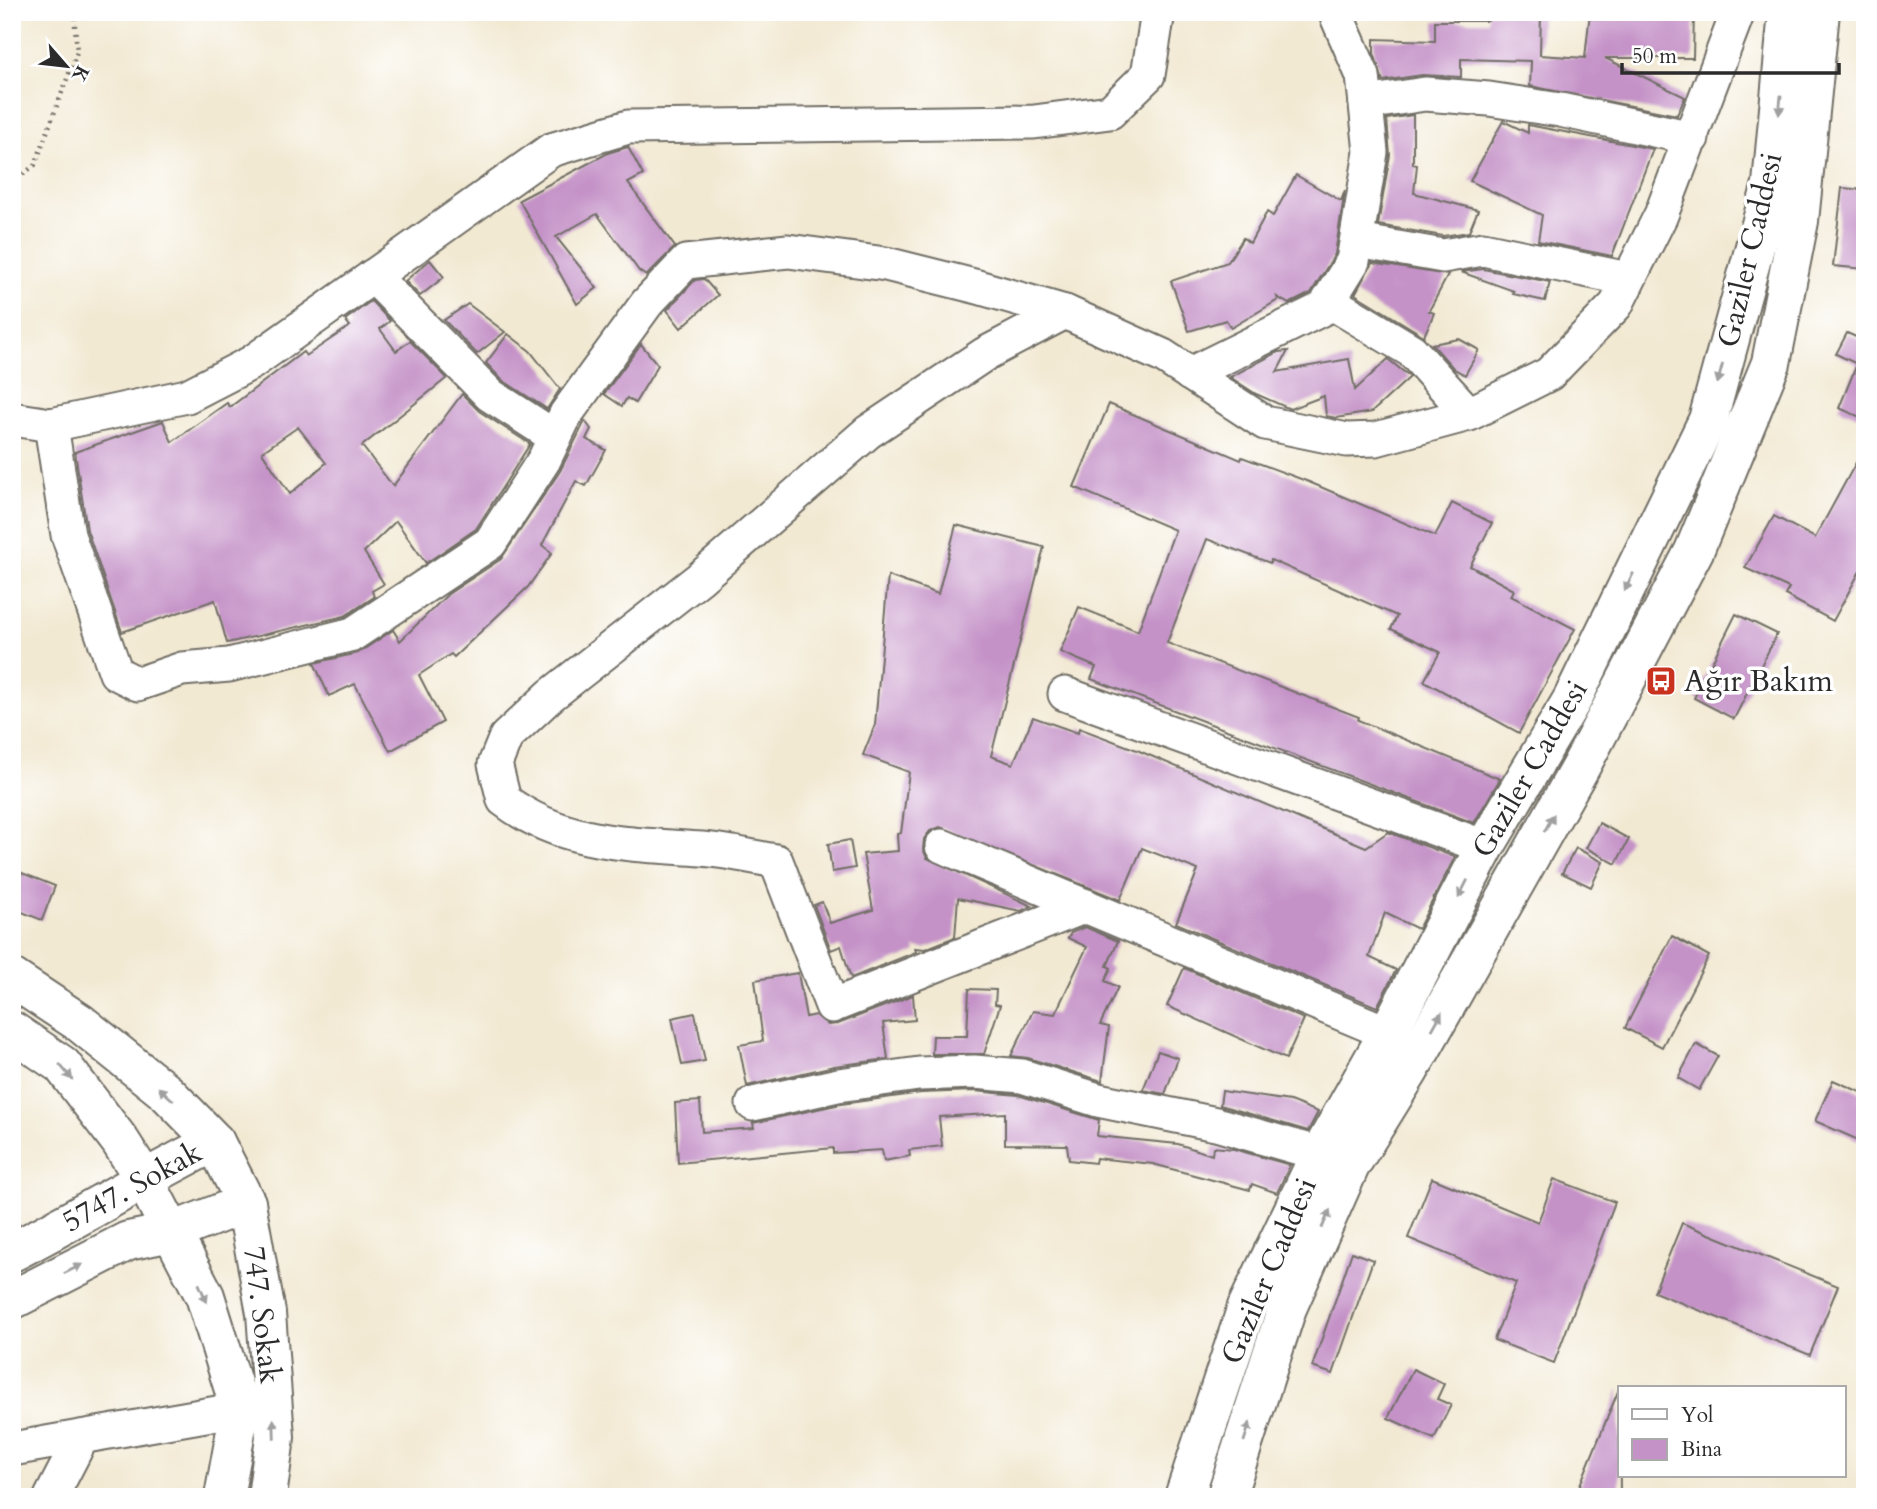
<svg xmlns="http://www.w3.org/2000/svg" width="1877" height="1509" viewBox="0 0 1877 1509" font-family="Cardo,serif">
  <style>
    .building { fill: #c492c7; fill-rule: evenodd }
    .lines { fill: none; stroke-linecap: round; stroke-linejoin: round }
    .minor-casing { stroke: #716e66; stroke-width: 37 }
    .major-casing { stroke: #716e66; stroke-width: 42 }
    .path { stroke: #716e66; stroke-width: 4.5; stroke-dasharray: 2 5; stroke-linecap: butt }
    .minor { stroke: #fff; stroke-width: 33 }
    .major { stroke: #fff; stroke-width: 38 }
    .oneway { fill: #a0a0a0 }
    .labels { text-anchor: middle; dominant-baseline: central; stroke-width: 7; stroke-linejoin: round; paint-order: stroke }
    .street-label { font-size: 30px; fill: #2b2b2b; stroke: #fff }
    .poi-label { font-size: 30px; fill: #2b2b2b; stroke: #fff; text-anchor: start }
  </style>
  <rect width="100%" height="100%" fill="#fff"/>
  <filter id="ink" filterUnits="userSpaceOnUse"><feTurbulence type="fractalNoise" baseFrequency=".0143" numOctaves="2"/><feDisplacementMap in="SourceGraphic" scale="14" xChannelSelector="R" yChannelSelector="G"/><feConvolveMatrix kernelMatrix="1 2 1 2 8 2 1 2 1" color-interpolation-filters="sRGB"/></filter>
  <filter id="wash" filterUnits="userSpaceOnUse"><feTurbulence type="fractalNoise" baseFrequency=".00686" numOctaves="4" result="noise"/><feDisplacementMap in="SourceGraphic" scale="28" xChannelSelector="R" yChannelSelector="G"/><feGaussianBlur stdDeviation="1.57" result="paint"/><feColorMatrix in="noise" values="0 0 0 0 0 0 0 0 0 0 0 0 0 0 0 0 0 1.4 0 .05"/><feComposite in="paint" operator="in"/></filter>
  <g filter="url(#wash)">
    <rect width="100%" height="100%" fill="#f2e9d3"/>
    <g id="blocks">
      <g class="building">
        <path d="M1488,12H1541L1540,55L1585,58L1590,12H1694L1693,58H1605L1685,97L1677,115L1530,86L1531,61L1461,59V77L1422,75L1383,81L1374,53V39L1435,41V21H1488Z"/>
        <path d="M1413,115V164L1417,165L1414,193L1478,210L1469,232L1443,236L1378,225L1390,155L1387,119Z"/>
        <path d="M1503,121L1528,133V125L1653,149L1612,256L1538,241L1542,215L1470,181Z"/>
        <path d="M628,147L643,175L628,183L675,247L646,276L639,271L597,214L556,237L597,288L577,304L519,200L608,153Z"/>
        <path d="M1296,175L1341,201L1345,190L1335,254L1311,293L1289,304L1277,297L1278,300L1231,328L1226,320L1189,331L1171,281L1228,262L1243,238L1250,243L1267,212L1273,216Z"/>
        <path d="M1842,188L1865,190V269L1833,266Z"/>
        <path d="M430,260L444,277L420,296L405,281Z"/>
        <path d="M1372,263L1448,275L1429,311L1434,313L1424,336L1355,294Z"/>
        <path d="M1483,269L1550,282L1545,301L1513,294L1514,291L1461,272Z"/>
        <path d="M704,279L718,295L681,328L667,310L695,280Z"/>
        <path d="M371,301L390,321L380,329L396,351L410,341L447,378L362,446L393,486L462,394L479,411L530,444L476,529L426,563L396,521L364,552L384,584L372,591L374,597L345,616L227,643L215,600L122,632L87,530L75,452L163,421L172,442L227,403L230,407L303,352L306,356L350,326L345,320ZM298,427L326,463L290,494L262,452Z"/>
        <path d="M468,304L505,332L477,354L444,320Z"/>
        <path d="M1847,333L1865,341V419L1839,408L1857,364L1836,354Z"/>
        <path d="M508,334L530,351L560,389L547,409L502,380L486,363Z"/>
        <path d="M1459,339L1479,350L1465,375L1454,369L1432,344Z"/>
        <path d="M641,344L658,365L635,403L627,398L622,406L604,394Z"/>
        <path d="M1288,351L1277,372L1349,359L1355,390L1388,359L1410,377L1372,412L1336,418L1326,416L1324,396L1290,409L1256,394L1230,377L1278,352Z"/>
        <path d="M1109,404L1241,460L1242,457L1309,482L1435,536L1452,503L1492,523L1470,566L1514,590L1511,596L1575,629L1519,733L1424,681L1440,652L1391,629L1397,616L1271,560L1270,563L1207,539L1167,643L1359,717L1358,720L1500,779L1474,823L1091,679L1096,667L1060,652L1079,607L1138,631L1175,530L1074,487Z"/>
        <path d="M585,421L591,429L586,439L606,450L586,486L576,481L542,545L552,553L528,587L454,657L451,654L419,675L443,722L390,751L355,684L329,696L314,663L358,653L393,630L400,641L448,594L501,559L560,471Z"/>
        <path d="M1865,446V562L1833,621L1785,595L1789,588L1745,568L1774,516L1815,538Z"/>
        <path d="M956,525L1044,547L991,756L1013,764L1033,717L1078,733L1079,728L1137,750L1366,847L1388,832L1455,857L1418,929L1385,913L1369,957L1396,970L1377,1007L1176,923L1198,870L1142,848L1120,900L940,827L930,831L924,839L923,849L927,858L1032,906L1021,911L958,898L955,937L925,949L915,948L916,952L851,978L841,946L831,950L814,905L822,902L830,923L873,910L863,854L898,851L897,834L901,833L909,772L863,755L875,725L888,576L938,594Z"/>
        <path d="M1736,614L1777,634L1734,719L1694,698Z"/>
        <path d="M1599,823L1629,839L1616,864L1586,848Z"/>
        <path d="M850,840L855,868L832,872L828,844Z"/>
        <path d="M1576,848L1603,862L1591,887L1562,873Z"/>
        <path d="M12,869L55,886L42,920L12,908Z"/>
        <path d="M1085,927L1118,941L1107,966L1111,968L1105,981L1118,987L1100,1025L1109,1027L1102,1081L1028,1058L1011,1056L1033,1011L1055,1014L1087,947L1068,938L1071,933Z"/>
        <path d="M1672,936L1709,956L1662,1047L1625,1028Z"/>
        <path d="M1184,968L1304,1019L1286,1059L1167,1006Z"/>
        <path d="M798,973L806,1017L816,1015L828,1025L838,1024L913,995L915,1020L883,1023L888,1059L834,1066L747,1086L739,1045L763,1041L755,980Z"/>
        <path d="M969,989L996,990L995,1004L1000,1005L984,1054H932L933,1036H967Z"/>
        <path d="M695,1013L705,1061L682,1065L672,1018Z"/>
        <path d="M1696,1044L1718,1056L1699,1090L1678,1078Z"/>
        <path d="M1158,1051L1178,1058L1165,1094L1143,1090Z"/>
        <path d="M1833,1080L1865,1094V1143L1815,1121Z"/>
        <path d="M974,1091L1018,1095L1099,1120L1097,1136L1178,1144L1212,1155L1213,1147L1234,1149L1290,1165L1277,1193L1252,1184L1250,1190L1153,1164L1096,1158L1095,1163L1069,1160L1067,1145L1005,1144V1113L939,1117L942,1146L909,1150L910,1156L884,1161L882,1150L833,1153V1148L678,1163L675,1103L700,1101L702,1132L754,1128L753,1123L841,1104L921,1093Z"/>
        <path d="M1222,1091L1290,1101L1318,1112L1308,1131L1220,1105Z"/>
        <path d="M1432,1178L1538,1222L1554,1179L1615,1202L1554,1363L1494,1340L1516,1283L1408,1238Z"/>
        <path d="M1682,1223L1838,1286L1810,1355L1654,1292Z"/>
        <path d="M1352,1252L1373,1260L1333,1374L1312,1367Z"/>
        <path d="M1413,1369L1444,1384L1437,1399L1451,1405L1434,1439L1388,1418Z"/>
        <path d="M1619,1389L1620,1497H1575Z"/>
      </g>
    </g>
  </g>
  <g filter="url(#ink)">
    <use href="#blocks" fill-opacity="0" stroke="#716e66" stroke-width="2"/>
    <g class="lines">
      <g class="minor-casing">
        <g id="minor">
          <path d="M1366,103L1425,94L1489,99L1560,110L1692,138"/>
          <path d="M1358,241L1443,256L1483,249L1628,279"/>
          <path d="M373,276L490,395L555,437"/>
          <path d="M1329,301L1412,351L1469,414"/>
          <path d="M1065,312L985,354L868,432L699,579L551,695L506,737L495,764L504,800C562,845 632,844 702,849C727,851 752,857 776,861L832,1006L1086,906"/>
          <path d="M1190,374L1324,308L1353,261L1371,152L1363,76L1335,12"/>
          <path d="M12,419L51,425L187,396L251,363L551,150L628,127L1034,122L1110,112L1148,75L1158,12"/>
          <path d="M51,425L68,535L116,673L138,684L182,669L229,665L353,634L490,543L544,460L566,414L647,303L686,262L788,251L886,264L978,287L1065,312L1163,356L1265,423L1347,440L1376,439L1469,414L1549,374L1616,305L1661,215L1738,12"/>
          <path d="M1065,694L1485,847"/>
          <path d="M942,846L1388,1033"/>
          <path d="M753,1104L838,1085L919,1074L974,1072L1022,1076L1098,1100L1216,1124L1320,1154"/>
          <path d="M12,1449L240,1409"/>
          <path d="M51,1497L82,1437"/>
        </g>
      </g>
      <g class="major-casing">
        <g id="major">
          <path d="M12,978L80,1023L167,1093L215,1142L246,1203L266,1313L275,1437L267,1497"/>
          <path d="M12,1031L62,1065L120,1141L143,1177L205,1296L240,1409L224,1497"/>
          <path d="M12,1252C81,1217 146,1176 215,1142"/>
          <path d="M12,1300L128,1241L172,1232L246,1203"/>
          <path d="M1184,1497L1247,1307L1320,1154L1388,1033L1485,847L1572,700L1708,420L1772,184L1788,12"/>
          <path d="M1226,1497L1287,1308L1350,1166L1409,1071L1581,766L1694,551L1771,363L1799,221L1820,12"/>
        </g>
      </g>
      <path class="path" d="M12,183L35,165L77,52L74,12"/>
      <use href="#minor" class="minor"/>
      <use href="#major" class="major"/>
    </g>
    <defs><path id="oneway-solid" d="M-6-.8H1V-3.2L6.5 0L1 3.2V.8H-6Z" transform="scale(1.75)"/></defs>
    <g class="oneway">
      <use href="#oneway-solid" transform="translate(1780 105) rotate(96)"/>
      <use href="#oneway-solid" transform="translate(1720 374) rotate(105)"/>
      <use href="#oneway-solid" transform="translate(1629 582) rotate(116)"/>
      <use href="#oneway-solid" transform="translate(1549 823) rotate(-61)"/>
      <use href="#oneway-solid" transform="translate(1463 889) rotate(117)"/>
      <use href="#oneway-solid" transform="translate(1437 1021) rotate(-61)"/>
      <use href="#oneway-solid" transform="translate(66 1072) rotate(50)"/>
      <use href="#oneway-solid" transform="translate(166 1094) rotate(-138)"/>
      <use href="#oneway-solid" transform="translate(1326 1219) rotate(-66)"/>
      <use href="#oneway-solid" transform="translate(73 1269) rotate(-27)"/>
      <use href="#oneway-solid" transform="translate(203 1293) rotate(66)"/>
      <use href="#oneway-solid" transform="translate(274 1429) rotate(-92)"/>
      <use href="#oneway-solid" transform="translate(1247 1432) rotate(-72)"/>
    </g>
  </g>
  <defs>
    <g id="bus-square" transform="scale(1.575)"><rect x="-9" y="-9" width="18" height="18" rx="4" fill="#c8321e" stroke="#fff"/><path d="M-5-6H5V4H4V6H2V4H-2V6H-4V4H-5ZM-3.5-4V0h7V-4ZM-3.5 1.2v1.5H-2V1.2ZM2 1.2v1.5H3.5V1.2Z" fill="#fff"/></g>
  </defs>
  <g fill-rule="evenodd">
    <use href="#bus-square" x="1661" y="681"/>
  </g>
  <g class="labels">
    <g class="street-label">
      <text transform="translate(1750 250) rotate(-77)">Gaziler Caddesi</text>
      <text transform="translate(1530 769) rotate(-60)">Gaziler Caddesi</text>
      <text transform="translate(132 1187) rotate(-29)">5747. Sokak</text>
      <text transform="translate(1269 1271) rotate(-67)">Gaziler Caddesi</text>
      <text transform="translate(262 1315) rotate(83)">747. Sokak</text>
    </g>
    <g class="poi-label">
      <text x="1684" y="681">Ağır Bakım</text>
    </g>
  </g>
  <rect width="1877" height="1509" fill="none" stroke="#fff" stroke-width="42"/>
  <rect x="1618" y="1386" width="228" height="91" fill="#ffffff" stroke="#aaaaaa" stroke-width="2"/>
  <rect x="1632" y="1409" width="35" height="10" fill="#ffffff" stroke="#aaaaaa" stroke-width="2"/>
  <text x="1681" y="1422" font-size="21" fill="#2b2b2b">Yol</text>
  <rect x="1632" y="1439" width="35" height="21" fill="#c492c7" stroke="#aaaaaa" stroke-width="2"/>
  <text x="1681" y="1456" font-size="21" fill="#2b2b2b">Bina</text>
  <g transform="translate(66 66) rotate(118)" stroke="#ffffff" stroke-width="5" paint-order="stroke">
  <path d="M0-5L12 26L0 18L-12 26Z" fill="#2b2b2b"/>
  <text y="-10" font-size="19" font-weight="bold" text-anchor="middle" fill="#2b2b2b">K</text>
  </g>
  <path d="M1622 63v10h217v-10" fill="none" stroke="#2b2b2b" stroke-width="3.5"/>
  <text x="1632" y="63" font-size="21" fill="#2b2b2b" stroke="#ffffff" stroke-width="5" paint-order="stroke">50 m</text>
</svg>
